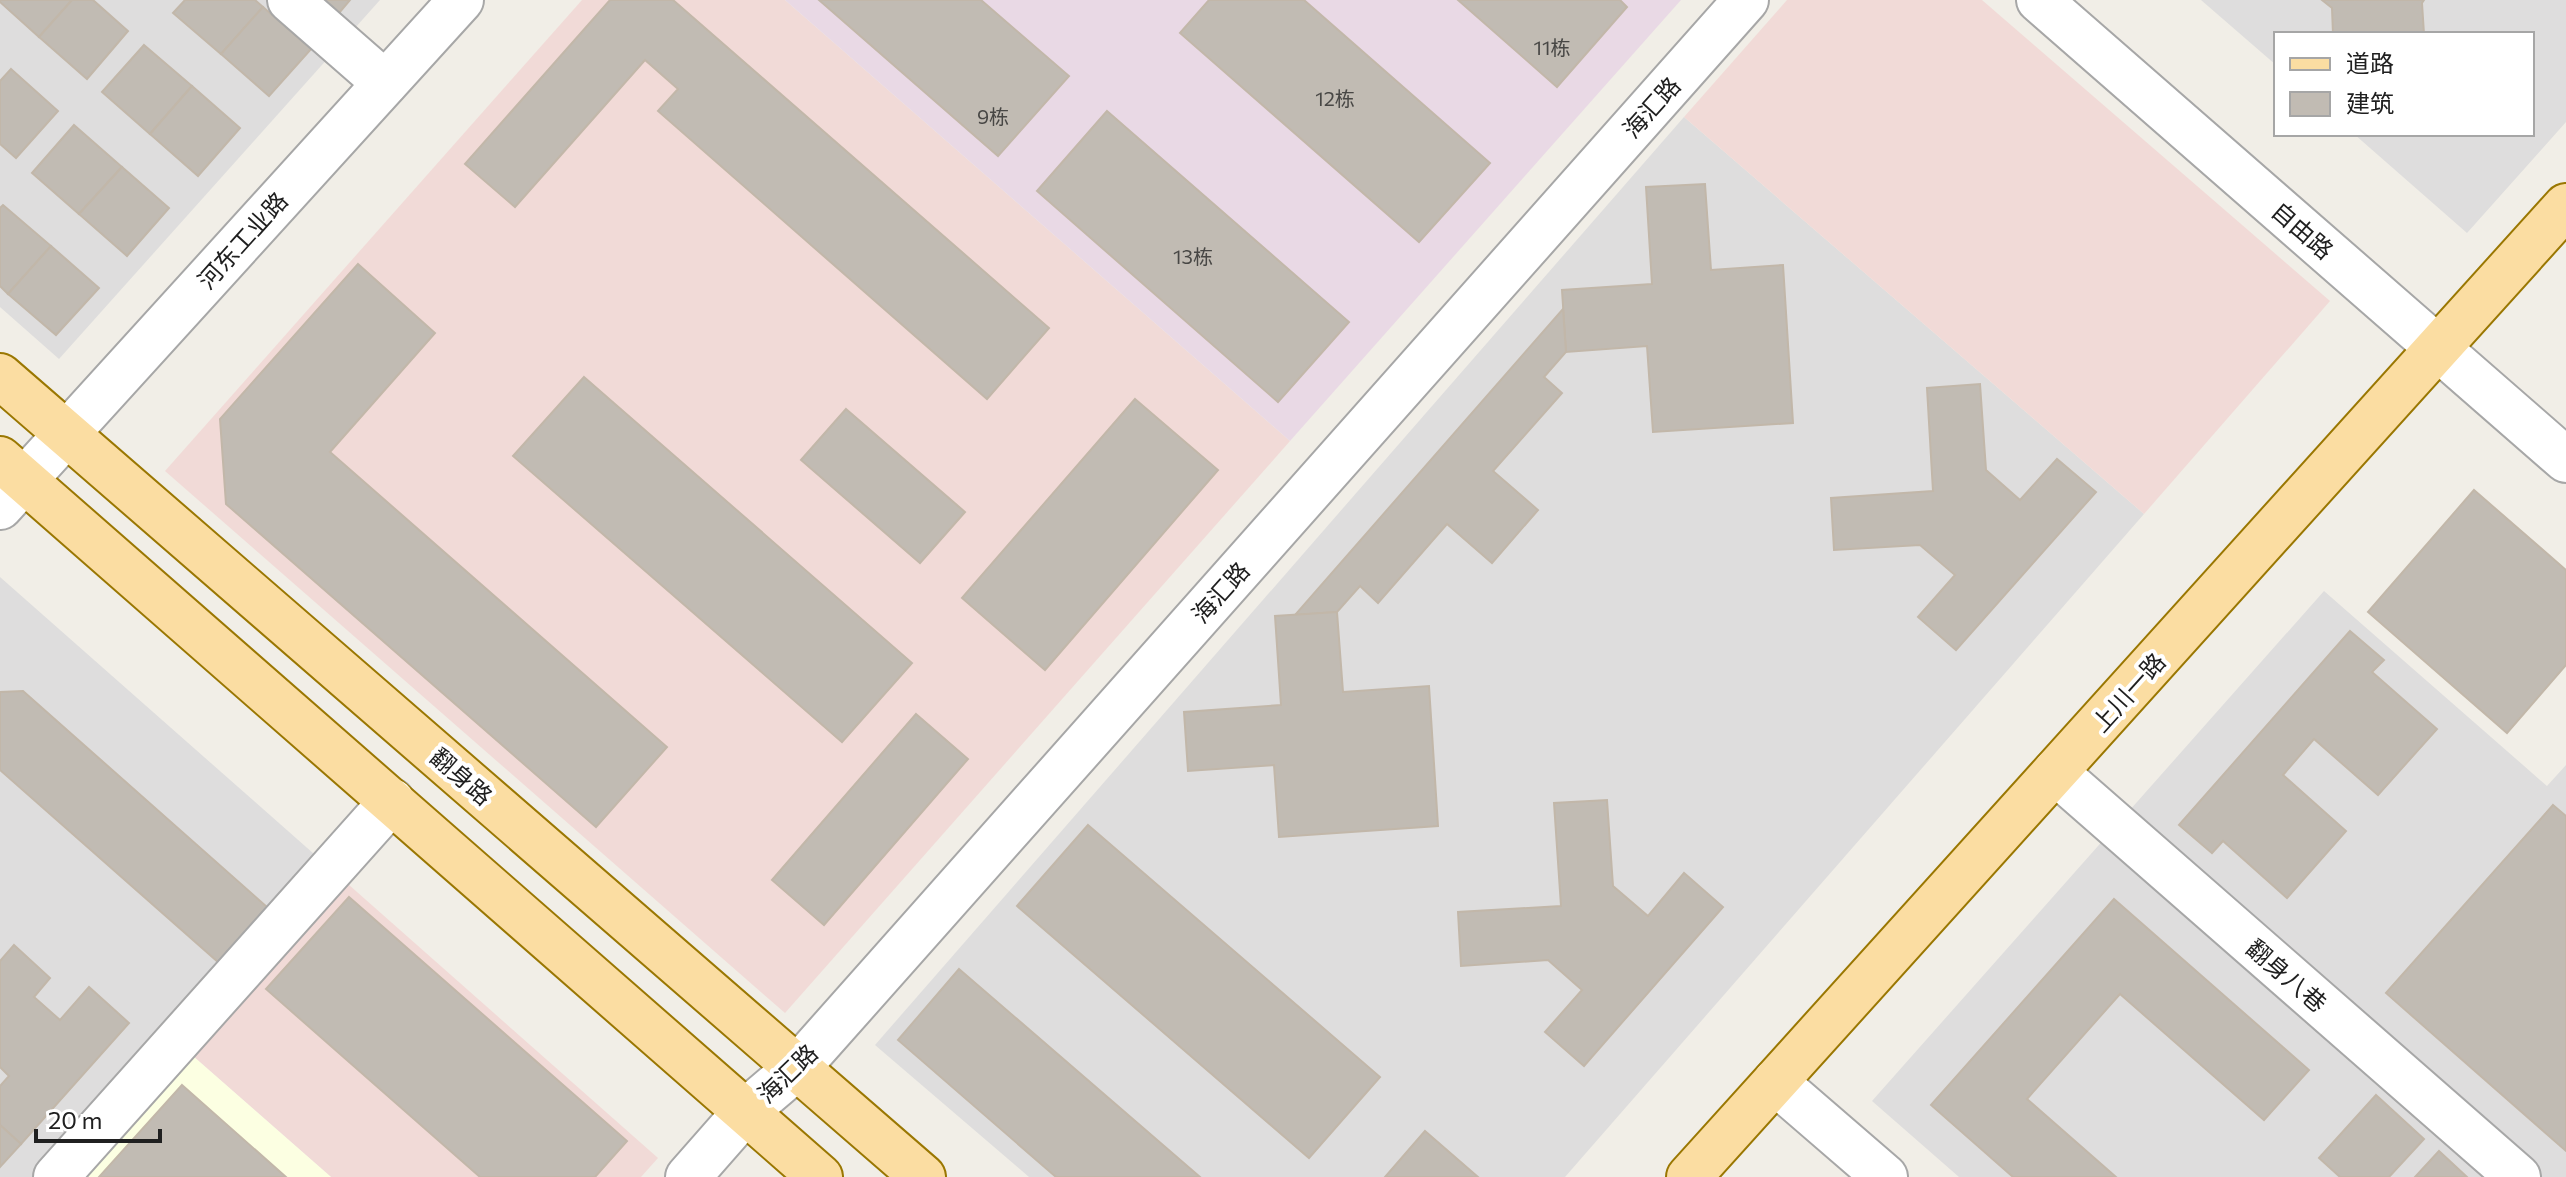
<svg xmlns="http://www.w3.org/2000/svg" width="2566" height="1177" viewBox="0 0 2566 1177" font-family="Commissioner,'Noto Sans SC',sans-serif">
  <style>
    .residential { fill: #dedddd }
    .commercial { fill: #f1dad7 }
    .industrial { fill: #e9d9e5 }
    .education { fill: #fcffe2 }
    .building { fill: #c1bbb3; stroke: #c2b7a9; stroke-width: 2 }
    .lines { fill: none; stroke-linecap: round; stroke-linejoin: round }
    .minor-casing { stroke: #a7a7a7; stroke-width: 48 }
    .major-casing { stroke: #9a7702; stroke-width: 48 }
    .minor { stroke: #fff; stroke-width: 44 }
    .major { stroke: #fbdda2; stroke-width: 44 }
    .labels { text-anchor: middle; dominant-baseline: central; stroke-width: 8; stroke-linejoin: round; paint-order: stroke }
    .number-label { font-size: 20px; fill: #484745 }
    .street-label { font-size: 24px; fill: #202020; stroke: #fff }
  </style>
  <rect width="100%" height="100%" fill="#f1eee7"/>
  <g class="residential">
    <path d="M0,0H380L59,359L0,307Z"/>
    <path d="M2201,0H2566V122L2467,233L2354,134H2532V34H2276V65Z"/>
    <path d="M1684,117L2144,514L1565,1177H1029L875,1045Z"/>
    <path d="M0,577L331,869L56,1177H0Z"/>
    <path d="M2324,591L2547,786L2566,765V1177H1959L1872,1101Z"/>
  </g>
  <g class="commercial">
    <path d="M582,0H785L1290,441L785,1013L165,471Z"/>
    <path d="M1787,0H1982L2330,301L2144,514L1684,117Z"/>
    <path d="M331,869L658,1158L641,1177H331L177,1042Z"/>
  </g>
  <path class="industrial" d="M785,0H1681L1290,441Z"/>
  <path class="education" d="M177,1042L331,1177H56Z"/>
  <g class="building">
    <path d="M0,0H72L39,37L0,2Z"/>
    <path d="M72,0H93L128,31L87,79L39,37Z"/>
    <path d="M185,0H255L263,7L221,54L173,13Z"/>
    <path d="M324,0H350L339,13Z"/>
    <path d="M610,0H673L1049,328L987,399L658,111L678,89L645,60L515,207L465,164Z"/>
    <path d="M819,0H981L1069,76L998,156Z"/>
    <path d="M1209,0H1304L1490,163L1419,242L1180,33Z"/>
    <path d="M1458,0H1620L1627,7L1557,87Z"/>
    <path d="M2322,0H2424L2422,3L2424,34H2333L2332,8Z"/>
    <path d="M263,7L311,49L269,96L221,54Z"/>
    <path d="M144,45L192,86L150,134L102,92Z"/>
    <path d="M11,69L58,111L16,158L0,144V81Z"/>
    <path d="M192,86L240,128L198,176L150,134Z"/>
    <path d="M1107,111L1349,322L1278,402L1037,191Z"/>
    <path d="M74,125L122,167L79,214L32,173Z"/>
    <path d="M122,167L169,208L127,256L79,214Z"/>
    <path d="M1705,184L1711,270L1783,265L1793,423L1653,432L1647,346L1566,352L1562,290L1652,284L1646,187Z"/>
    <path d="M3,205L51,246L8,294L0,286V208Z"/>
    <path d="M51,246L99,288L56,335L8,294Z"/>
    <path d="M358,264L435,333L330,452L667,747L596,827L226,504L220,419Z"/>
    <path d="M1563,309L1566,352L1544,377L1562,393L1493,471L1538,510L1492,563L1447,524L1378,603L1360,586L1337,612L1295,615Z"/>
    <path d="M584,377L912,663L842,742L513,456Z"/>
    <path d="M1980,384L1986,470L2020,500L2057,459L2096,492L1956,650L1918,617L1955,575L1920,545L1834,550L1831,498L1933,491L1927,388Z"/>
    <path d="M1135,399L1218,470L1045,670L962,598Z"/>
    <path d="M846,409L965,512L920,563L801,460Z"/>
    <path d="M2474,490L2566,570V665L2507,733L2368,612Z"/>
    <path d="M1337,612L1343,692L1429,686L1438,826L1279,837L1274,765L1188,771L1184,712L1281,705L1275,616Z"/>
    <path d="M2350,631L2384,660L2372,672L2437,729L2378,795L2314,739L2283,775L2346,831L2287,898L2223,841L2212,853L2179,825Z"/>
    <path d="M23,691L267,907L218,962L0,770V692Z"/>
    <path d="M916,714L968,759L824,925L772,880Z"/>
    <path d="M1607,800L1613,886L1648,916L1684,873L1723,907L1584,1066L1545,1032L1582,990L1548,960L1461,966L1458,912L1561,906L1554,803Z"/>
    <path d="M2553,805L2566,816V1151L2386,993Z"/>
    <path d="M1088,825L1380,1077L1309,1158L1017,906Z"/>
    <path d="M349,897L627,1141L595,1177H480L266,989Z"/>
    <path d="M2114,899L2309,1070L2264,1120L2120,994L2027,1099L2116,1177H2013L1931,1105Z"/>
    <path d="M14,945L50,978L34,997L60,1020L89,987L129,1023L21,1144L0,1125V1086L9,1076L0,1067V961Z"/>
    <path d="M959,969L1200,1177H1056L898,1040Z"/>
    <path d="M182,1085L286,1177H99Z"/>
    <path d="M2376,1095L2424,1139L2389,1177H2340L2319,1158Z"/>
    <path d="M0,1125L21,1144L0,1167Z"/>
    <path d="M1425,1131L1478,1177H1385Z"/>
    <path d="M2439,1151L2467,1177H2415Z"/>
  </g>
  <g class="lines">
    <g class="minor-casing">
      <g id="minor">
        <path d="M290,0L385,83"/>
        <path d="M2039,0L2566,460"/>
        <path d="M0,507L461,0"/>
        <path d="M2055,772L2518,1177"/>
        <path d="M1775,1082L1885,1177"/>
        <path d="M56,1177L392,801"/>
        <path d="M688,1177L746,1111L799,1066L1746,0"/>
      </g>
    </g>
    <g class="major-casing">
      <g id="major">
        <path d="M0,376L923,1177"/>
        <path d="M0,459L820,1177"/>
        <path d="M1689,1177L2566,206"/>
      </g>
    </g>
    <use href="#minor" class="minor"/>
    <use href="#major" class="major"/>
  </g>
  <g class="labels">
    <g class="number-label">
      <text x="1552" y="47">11栋</text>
      <text x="1335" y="98">12栋</text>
      <text x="993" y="116">9栋</text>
      <text x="1193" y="256">13栋</text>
    </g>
    <g class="street-label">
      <text transform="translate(1651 107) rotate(-48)">海汇路</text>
      <text transform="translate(2303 230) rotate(41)">自由路</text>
      <text transform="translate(242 240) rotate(-48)">河东工业路</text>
      <text transform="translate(1220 592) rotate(-48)">海汇路</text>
      <text transform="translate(2128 692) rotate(-48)">上川一路</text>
      <text transform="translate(462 776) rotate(41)">翻身路</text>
      <text transform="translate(2287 975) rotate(41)">翻身八巷</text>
      <text transform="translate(787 1073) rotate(-44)">海汇路</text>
    </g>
  </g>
  <rect x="2274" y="32" width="260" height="104" fill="#ffffff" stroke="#a6a6a6" stroke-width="2"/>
  <rect x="2290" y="58" width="40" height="12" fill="#fbdda2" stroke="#a6a6a6" stroke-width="2"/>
  <text x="2346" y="72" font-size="24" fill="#202020">道路</text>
  <rect x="2290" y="92" width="40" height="24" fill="#c1bbb3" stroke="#a6a6a6" stroke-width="2"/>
  <text x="2346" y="112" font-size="24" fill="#202020">建筑</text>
  <path d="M36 1129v12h124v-12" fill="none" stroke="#202020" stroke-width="4"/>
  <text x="48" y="1129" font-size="24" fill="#202020" stroke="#ffffff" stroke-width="6" paint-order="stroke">20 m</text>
</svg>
